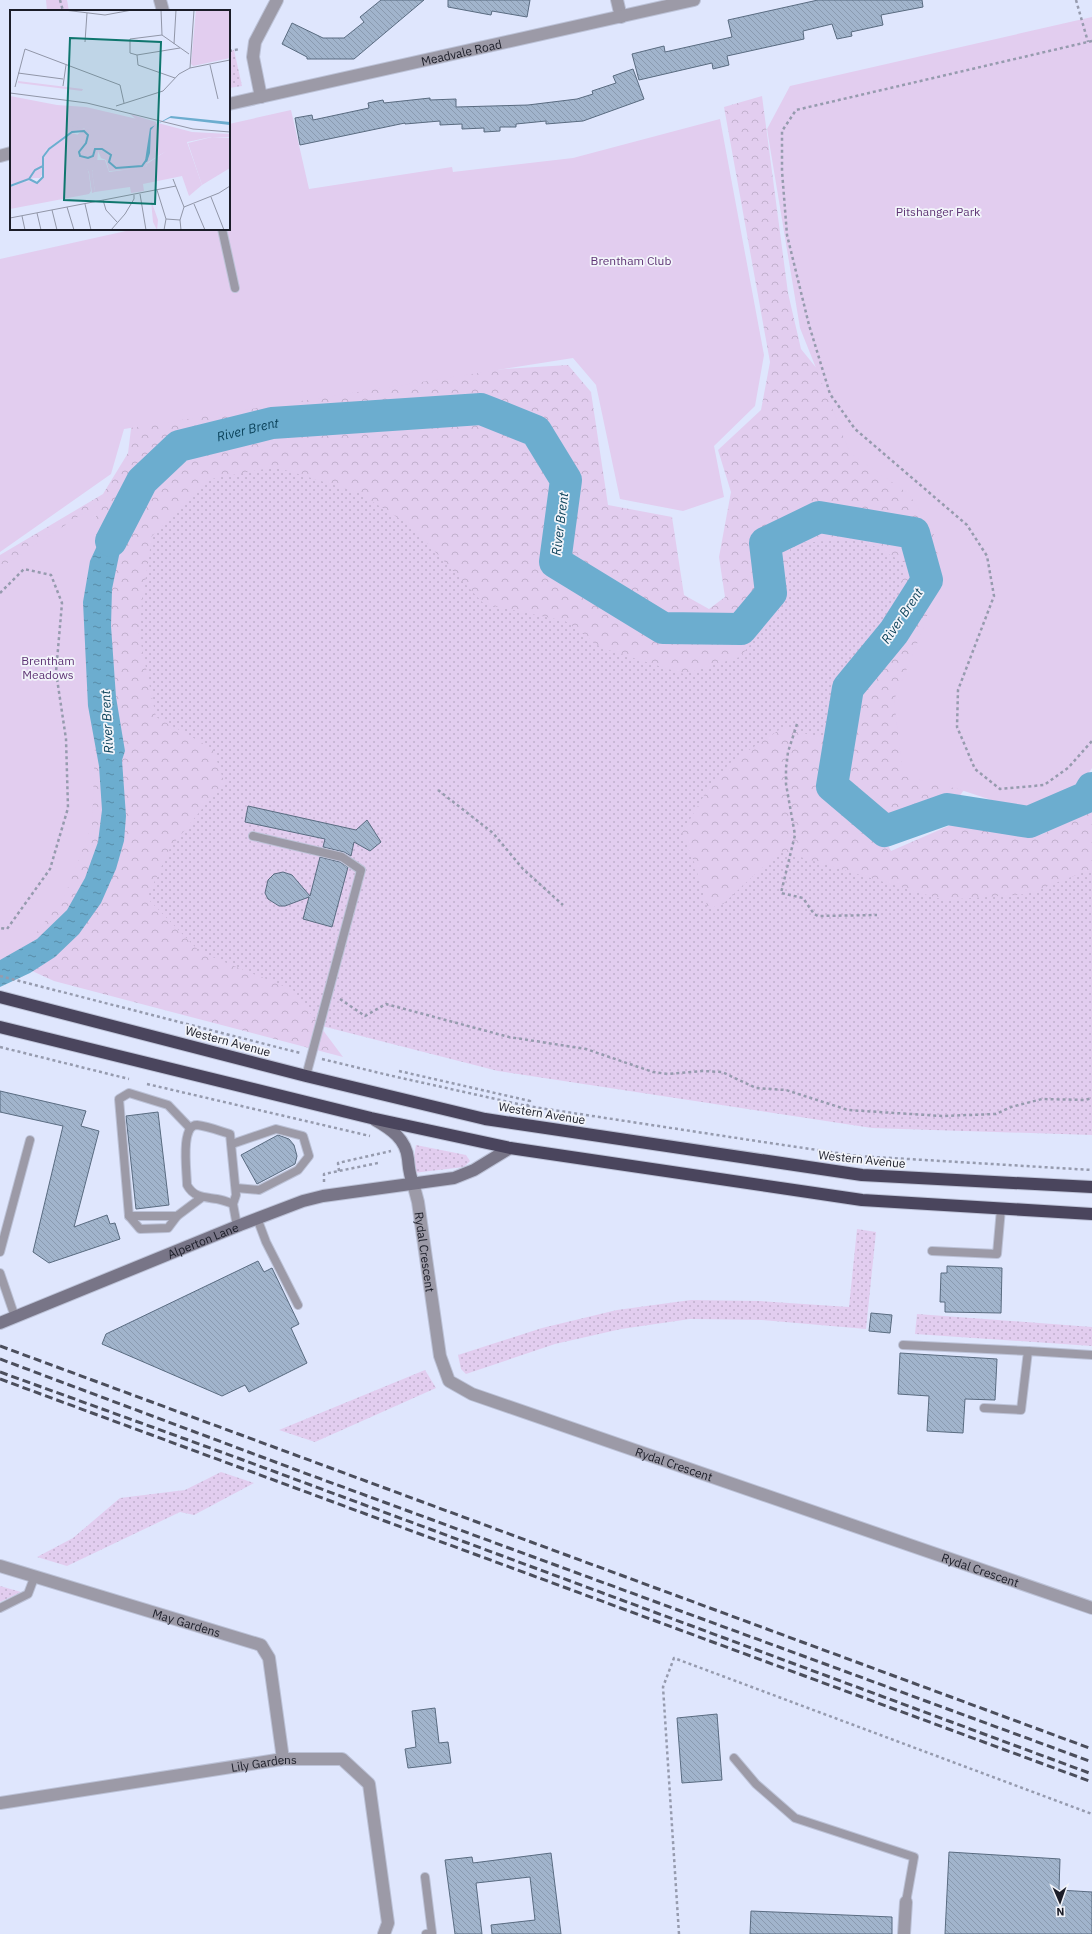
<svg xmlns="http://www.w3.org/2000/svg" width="1092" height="1934" viewBox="0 0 1092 1934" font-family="'IBM Plex Sans',sans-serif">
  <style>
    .grass { fill: url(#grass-dots) }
    .forest { fill: url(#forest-crowns) }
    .park { fill: #e2cdef }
    .water { fill: url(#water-ripples) }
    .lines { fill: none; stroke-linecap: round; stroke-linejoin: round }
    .river { stroke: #6cadcf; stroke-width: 32 }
    .building { fill: url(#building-back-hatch); stroke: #596b80 }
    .lane-casing { stroke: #bcc2d7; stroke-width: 10 }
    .street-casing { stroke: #bcc2d7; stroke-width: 14 }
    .secondary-casing { stroke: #bcc2d7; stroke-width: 14 }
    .highway-casing { stroke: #bcc2d7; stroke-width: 14 }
    .path { stroke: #969bae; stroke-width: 2.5; stroke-dasharray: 3 3; stroke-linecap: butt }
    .lane { stroke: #9c9aa7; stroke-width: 8 }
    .street { stroke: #9c9aa7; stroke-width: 12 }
    .secondary { stroke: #787587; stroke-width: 12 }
    .highway { stroke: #4a455d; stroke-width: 12 }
    .rail { stroke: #4b4e5c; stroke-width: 3; stroke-dasharray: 8 4; stroke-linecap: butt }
    .labels { text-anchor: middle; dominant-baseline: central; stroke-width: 3.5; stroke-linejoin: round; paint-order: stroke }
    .street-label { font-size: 12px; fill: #1b1d28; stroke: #f2f4fa }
    .park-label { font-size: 12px; fill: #5f3575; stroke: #f2f4fa }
    .water-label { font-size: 13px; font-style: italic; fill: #0b425a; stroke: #f2f4fa }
    .inset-river { fill: none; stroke: #6cadcf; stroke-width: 2 }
    .inset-road { fill: none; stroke: #9196a8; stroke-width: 1 }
    .view { fill: #0f766e; fill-opacity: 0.15; stroke: #0f766e; stroke-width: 2 }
    .inset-edge { fill: none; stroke: #1b1d28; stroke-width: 2 }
  </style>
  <defs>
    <pattern id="grass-dots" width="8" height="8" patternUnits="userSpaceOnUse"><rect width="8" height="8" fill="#e2cdef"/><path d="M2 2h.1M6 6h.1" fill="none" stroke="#c1b0cd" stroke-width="1.8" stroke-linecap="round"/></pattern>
    <pattern id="forest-crowns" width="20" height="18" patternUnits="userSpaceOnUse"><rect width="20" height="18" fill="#e2cdef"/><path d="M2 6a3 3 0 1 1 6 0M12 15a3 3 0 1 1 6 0" fill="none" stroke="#c1b0cd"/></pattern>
    <pattern id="water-ripples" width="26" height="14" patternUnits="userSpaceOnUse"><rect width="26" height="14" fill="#6cadcf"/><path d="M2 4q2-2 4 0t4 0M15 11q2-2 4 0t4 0" fill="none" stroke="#588ca8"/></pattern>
    <pattern id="building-back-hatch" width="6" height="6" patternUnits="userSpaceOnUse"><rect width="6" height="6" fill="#a1b4cc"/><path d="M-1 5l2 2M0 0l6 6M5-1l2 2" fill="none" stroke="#8a9aaf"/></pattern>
  </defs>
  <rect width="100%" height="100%" fill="#dfe6fd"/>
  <g class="grass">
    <path d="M234,50L242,86L229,88V51Z"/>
    <path d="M279,437L740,638L771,545L842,525L918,570L903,603L794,799L878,870L1092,824V1135L872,1128L498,1071L95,968L119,535L165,449Z"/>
    <path d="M416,1145L466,1155L470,1161L464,1167L413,1173V1163Z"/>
    <path d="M857,1229L876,1232L866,1329L762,1320L690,1319L621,1329L555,1344L466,1374L461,1369L458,1355L542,1328L617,1310L691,1300L760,1301L849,1307Z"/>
    <path d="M917,1314L1092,1327V1346L915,1334Z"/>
    <path d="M425,1370L436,1388L315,1442L279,1430Z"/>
    <path d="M221,1472L254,1483L194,1515L180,1512L67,1566L37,1557L73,1538L120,1498L185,1490Z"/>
    <path d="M0,1586L21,1592L0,1602Z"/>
  </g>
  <path class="forest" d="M762,96L788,293L801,349L929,507L959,584L973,777L945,817L891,840L883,836L891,851L1001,803L1041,835L1089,807L1092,801V869L1027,894L944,900L780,851L723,904L708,909L694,862L682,833L710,785L730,763L782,728L831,740L833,743L841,698L900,595L905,563L859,538L791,544L781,607L740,657L684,674L602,648L565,621L484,604L411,526L357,492L275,467L206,480L152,536L138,629L156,717L213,749L224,782L170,848L147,898L200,952L293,990L343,1057L54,981L30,970L0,933V555L103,494L128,453L132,421L474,371L568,365L591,392L608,505L672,517L684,595L709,609L725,597L719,557L731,492L718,450L761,410L770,362L724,107Z"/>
  <g class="park">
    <path d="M46,0H67L69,11H47Z"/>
    <path d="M1092,17V768L1078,789L1028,812L958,789L903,776L894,700L926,622L939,543L909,494L850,453L800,328L767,129L790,86Z"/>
    <path d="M291,110L309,189L452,167L453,172L573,158L720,119L764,355L755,406L714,446L724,497L683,511L620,499L596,385L573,358L124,429L111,474L0,552V259L135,229H229V124Z"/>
    <path d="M96,505V718L92,825L65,895L19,956L0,967V568Z"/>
  </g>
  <path class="water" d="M120,496L143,507L120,551L112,589L111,626L116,697L125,751L122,760L126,816L124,841L116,869L101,903L79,934L55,957L30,973L0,987V960L37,939L67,910L85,878L98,842L102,810L99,766L88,706L83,602L90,561Z"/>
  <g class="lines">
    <path class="river" id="s1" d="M111,541L142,481L179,446L272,423L481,409L536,431L566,480L555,562L663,628L741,629L771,593L765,543L819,517L914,533L927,580L894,632L848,688L832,786L885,831L947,809L1029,822L1087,797L1092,788"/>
  </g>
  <g class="building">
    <path d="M381,0H424L354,59H307V57L282,44L292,23L323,38H344L364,22L360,17Z"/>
    <path d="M448,0H530L527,17L492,11L491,15L448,7Z"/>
    <path d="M818,0H922L923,7L881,15L883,25L851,32L852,36L837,39L832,24L803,31L804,39L727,56L729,65L713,69L712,63L639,80L632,54L664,46L665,52L732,37L728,20Z"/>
    <path d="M633,69L644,99L583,121L546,124V121L516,124V127H500V131L484,132V128L462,129V124L440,125V121L405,124V123L300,145L295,118L312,115L313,120L369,108L368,103L383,100L384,103L430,98V100L456,99V107L528,105L577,99L593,94L592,91L616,83L613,76Z"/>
    <path d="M248,806L356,830L367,820L381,842L370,851L354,842L351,856L344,852L323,847L325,839L245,822Z"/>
    <path d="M320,857L340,862L348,867L332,927L303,919L309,897L285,906H279L268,899L265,893L268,880L274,874L283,872L292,875L310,896Z"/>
    <path d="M0,1091L86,1111L81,1126L99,1131L74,1227L107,1215L110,1224L115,1223L120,1239L49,1263L33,1252L63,1126L0,1112Z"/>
    <path d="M158,1112L169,1205L136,1209L126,1116Z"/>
    <path d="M278,1135L289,1139L294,1145L297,1156L295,1164L257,1184L241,1155Z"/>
    <path d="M258,1261L264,1272L272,1268L299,1324L291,1328L307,1363L249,1392L245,1385L222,1396L102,1344L106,1334Z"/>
    <path d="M947,1266L1002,1268L1001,1313L945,1312V1302H940L941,1273H947Z"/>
    <path d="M871,1313L892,1315L890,1333L869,1331Z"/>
    <path d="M900,1353L997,1359L995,1400L965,1399L963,1433L927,1431L929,1396L898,1394Z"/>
    <path d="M435,1708L439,1743L448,1742L451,1763L408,1768L405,1749L416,1747L412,1711Z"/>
    <path d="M717,1714L722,1780L682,1783L677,1718Z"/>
    <path d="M949,1852L1060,1859L1059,1890L1092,1892V1934H945Z"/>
    <path d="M551,1853L561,1934H492L491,1925L535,1920L530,1877L476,1883L482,1934H455L445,1860L472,1857L473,1863Z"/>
    <path d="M751,1911L892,1917V1934H750Z"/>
  </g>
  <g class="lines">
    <g class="lane-casing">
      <g id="lane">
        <path d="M222,229L235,288"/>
        <path d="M253,836L342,857L361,870L306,1076"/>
        <path d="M190,1128L168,1105L129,1093L119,1099L129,1216H177L201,1198"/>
        <path d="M232,1144L276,1129L303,1136L309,1156L298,1170L259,1190L236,1188"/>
        <path d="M233,1204C228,1202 223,1200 217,1199C205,1197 194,1198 187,1185C187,1173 180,1125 197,1125C207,1126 220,1131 230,1134L236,1195L233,1204L237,1226"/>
        <path d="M129,1216L140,1229L168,1228L177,1216"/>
        <path d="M257,1218L266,1242L298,1305"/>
        <path d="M932,1251L997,1254L1001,1209"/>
        <path d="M0,1252L30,1140"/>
        <path d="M0,1273L15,1317"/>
        <path d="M903,1345L1028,1351"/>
        <path d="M984,1408L1021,1410L1028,1351L1092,1355"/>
        <path d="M0,1608L28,1594L34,1578"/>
        <path d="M734,1758L756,1784L795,1818L914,1857L906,1902"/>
        <path d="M425,1877L432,1933L426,1934"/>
      </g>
    </g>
    <g class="street-casing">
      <g id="street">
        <path d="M160,0L163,11"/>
        <path d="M617,0L621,17"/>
        <path d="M261,97L253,57L255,42L277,0"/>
        <path id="s2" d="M229,104L694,0"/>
        <path d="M0,156L11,153"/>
        <path id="s3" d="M413,1183L418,1202L440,1356L449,1381L472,1394L1092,1608"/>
        <path id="s4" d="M0,1566L261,1645L269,1658L283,1759"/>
        <path id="s5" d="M0,1803L283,1759H342L369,1784L388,1923L384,1934"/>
        <path d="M904,1934L906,1902"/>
      </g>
    </g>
    <g class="secondary-casing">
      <g id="secondary">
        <path d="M375,1120C391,1129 406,1139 408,1159C409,1168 409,1174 413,1183"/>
        <path id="s6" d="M0,1323L240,1225L303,1201L323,1196L454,1178L474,1170L510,1148"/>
      </g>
    </g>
    <g class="highway-casing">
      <g id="highway">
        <path d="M0,997L306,1076L485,1119L862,1175L1092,1187"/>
        <path d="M0,1027L371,1118L510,1148L862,1200L1092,1214"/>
      </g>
    </g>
    <g class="path">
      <path d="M60,0L63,11"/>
      <path d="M1076,0L1088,42"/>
      <path d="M1092,41L796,110L782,131V171L787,235L809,325L830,394L855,429L967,525L987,556L994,596L958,690L957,727L975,769L1000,789L1044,785L1068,768L1092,741"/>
      <path d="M229,51L240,49"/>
      <path d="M0,593L24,569L51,575L62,603L56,672L66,739L68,808L50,869L7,929L0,928"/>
      <path d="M797,724L788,752L786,768V784L795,835L781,893L803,898L814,914L818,916L877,915"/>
      <path d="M438,790L493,833L523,869L563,905"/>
      <path d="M0,976L300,1053"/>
      <path d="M340,999L365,1016L386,1004L509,1037L586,1049L653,1072L668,1074L702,1071L722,1072L756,1088L786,1090L848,1110L942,1116L996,1114L1011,1107L1042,1099L1085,1100L1092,1098"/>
      <path d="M0,1047L129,1079"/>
      <path d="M322,1059L388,1075L527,1106L763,1142L858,1156L1092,1170"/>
      <path d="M399,1071L530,1101L527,1106"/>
      <path d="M147,1084L370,1136"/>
      <path d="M339,1171L338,1163L391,1151"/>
      <path d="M324,1182V1174L378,1163"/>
      <path d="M679,1934L663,1687L674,1658L1092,1814"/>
    </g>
    <use href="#lane" class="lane"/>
    <use href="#street" class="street"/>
    <use href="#secondary" class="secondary"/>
    <use href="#highway" class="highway"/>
    <g class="rail">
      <path d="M0,1346L1092,1749"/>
      <path d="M0,1359L302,1472L1092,1762"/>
      <path d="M0,1372L235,1457L1092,1774"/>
      <path d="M0,1379L1092,1782"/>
    </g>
  </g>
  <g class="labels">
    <g class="street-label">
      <text stroke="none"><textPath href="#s2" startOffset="238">Meadvale Road</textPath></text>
      <text transform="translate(228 1041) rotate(15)">Western Avenue</text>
      <text transform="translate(542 1113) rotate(9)">Western Avenue</text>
      <text transform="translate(862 1159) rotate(6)">Western Avenue</text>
      <text stroke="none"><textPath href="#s6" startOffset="219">Alperton Lane</textPath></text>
      <text stroke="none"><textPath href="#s3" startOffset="70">Rydal Crescent</textPath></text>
      <text stroke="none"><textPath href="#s3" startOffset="442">Rydal Crescent</textPath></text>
      <text stroke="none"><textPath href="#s3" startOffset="766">Rydal Crescent</textPath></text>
      <text stroke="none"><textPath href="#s4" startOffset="195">May Gardens</textPath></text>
      <text stroke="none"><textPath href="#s5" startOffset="267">Lily Gardens</textPath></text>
    </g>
    <g class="park-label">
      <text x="938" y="211">Pitshanger Park</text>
      <text x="631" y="260">Brentham Club</text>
      <text x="48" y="660">Brentham<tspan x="48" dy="14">Meadows</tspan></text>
    </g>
    <g class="water-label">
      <text stroke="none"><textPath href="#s1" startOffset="189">River Brent</textPath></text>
      <text transform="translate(560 524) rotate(-83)">River Brent</text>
      <text transform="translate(902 616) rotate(-56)">River Brent</text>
      <text transform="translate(107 722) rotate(-93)">River Brent</text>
    </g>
  </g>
  <g transform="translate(10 10)">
    <rect width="220" height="220" fill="#dfe6fd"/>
    <path d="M8,71L73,79L72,81L8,73ZM0,86L47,95L76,97L140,112L137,148L133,156H123L85,138L82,146L76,147L70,143L81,124L74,118H63L54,122L32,143L31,153L0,172Z" fill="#e2cdef"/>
    <path d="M120,104L146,112L156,138L166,140L156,141L138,152L135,158L99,161L96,150L91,148L88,141L87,154L82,161L85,182L82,183L79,162L67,142L66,126L73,120L64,123L61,121L36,140L33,155L34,161L30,168H23L10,175L0,174V169L24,155L36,137L55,118L62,116L82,120L89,115L91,122L88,126L82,130L78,129L72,141L75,146H81L85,136L90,135L107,142L117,151L130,153L134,148L136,141L134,133L129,127L136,118Z" fill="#e2cdef"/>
    <path d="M186,0H220V48L183,56L181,54ZM148,113L182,122L220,124V127H201L177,132L192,175L179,186L172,166L133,174L134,181L121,183L120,177L85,182L82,162L86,150H95L99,162L136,157L137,154L156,141H167H156L139,151L140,124ZM62,123L72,126L68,145L76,153L79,164L81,181L79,184L0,199V177L19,171L27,173L34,167V148L39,140ZM141,190L148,210L147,220L143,212Z" fill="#e2cdef"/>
    <path d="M202,127L220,128V158L192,175L178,133Z" fill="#e2cdef"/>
    <path d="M161,106L220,112V115L160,108L145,115L141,120L140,143L137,152L135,151L140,118Z" fill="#6cadcf"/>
    <path class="inset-river" d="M19,169L27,173L33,167V156M0,176L19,169L25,160L33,156V147L39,139L62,122L74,121L78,125L76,133L69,142L70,146L78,148L83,146L85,139H92L101,145L99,152L106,158L132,156L137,149"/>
    <path class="inset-road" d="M54,0L95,5L122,0M151,0L152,25L179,44M152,25L120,29V43L127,45L170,38M75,32L77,3M164,34L166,0M127,45L128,55L165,68M200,55L208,89M180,58L184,0M8,63L53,69M53,76L56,55M5,77L15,39L110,75L114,93M0,83L77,93L183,119L220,122M106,96L153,81L169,64L180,58L220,50M163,169L174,197M147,180L156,209L154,220M130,184L136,220M201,187L214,220M93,190L96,200L107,212M75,194L81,220M184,194L195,220M57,197L64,220M174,197L209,183L220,176M42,200L47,220M27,203L31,220M12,206L15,220M0,208L166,176M156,209L170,210M101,220L115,204L124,189V185M171,220L170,210L174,197"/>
    <path class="view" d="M60,28L151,32L145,194L54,190Z"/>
    <rect width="220" height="220" class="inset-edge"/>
  </g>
  <g transform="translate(1060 1902) rotate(178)" stroke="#f2f4fa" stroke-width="3" paint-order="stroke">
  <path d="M0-3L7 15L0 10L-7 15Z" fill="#1b1d28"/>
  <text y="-6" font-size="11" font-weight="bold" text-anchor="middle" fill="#1b1d28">N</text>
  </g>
</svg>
